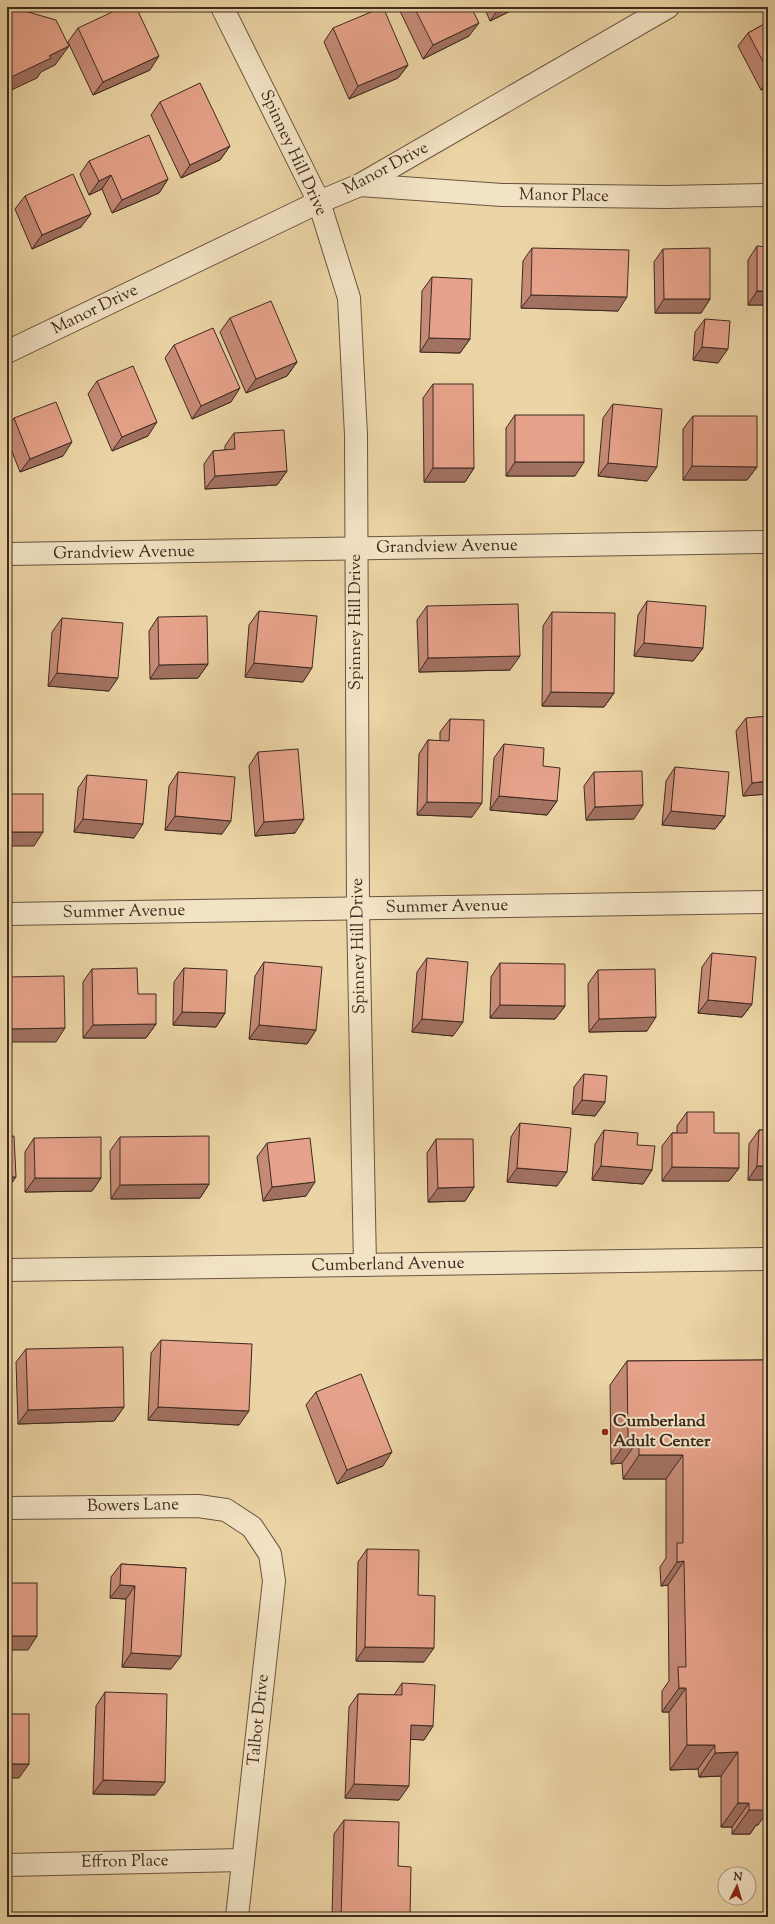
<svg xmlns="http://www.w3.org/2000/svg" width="775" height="1924" viewBox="0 0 775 1924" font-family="'Sorts Mill Goudy',serif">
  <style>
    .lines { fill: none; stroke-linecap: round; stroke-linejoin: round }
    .street-casing { stroke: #695441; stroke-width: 24 }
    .street { stroke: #f2e3c4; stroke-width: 22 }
    .wall { fill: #c68b77; stroke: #3e2a20 }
    .shaded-wall { fill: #a17161; stroke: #3e2a20 }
    .building { fill: #e6a28a; stroke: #3e2a20 }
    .poi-dot { fill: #8f2418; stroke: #f2e3c4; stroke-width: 1.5 }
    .labels { text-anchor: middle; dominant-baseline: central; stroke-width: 4; stroke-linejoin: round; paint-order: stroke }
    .street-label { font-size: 17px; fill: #3e2a20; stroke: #f2e3c4 }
    .poi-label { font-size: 17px; font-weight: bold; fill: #3e2a20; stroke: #f2e3c4; text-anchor: start }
  </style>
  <rect width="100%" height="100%" fill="#ebd4a5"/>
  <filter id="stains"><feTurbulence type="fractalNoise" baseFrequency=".005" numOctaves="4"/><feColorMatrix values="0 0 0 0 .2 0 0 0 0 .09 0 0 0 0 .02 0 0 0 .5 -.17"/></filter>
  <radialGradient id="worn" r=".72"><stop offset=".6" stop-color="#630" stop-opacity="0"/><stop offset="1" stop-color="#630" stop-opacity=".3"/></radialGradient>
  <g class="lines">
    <g class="street-casing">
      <g id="street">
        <path d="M222,7L319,202L349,298L356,435L358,908L365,1265"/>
        <path d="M360,185L502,195L666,197L768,195"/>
        <path d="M7,352L319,202L360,185L668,7"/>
        <path d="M7,554L768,542"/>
        <path d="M7,914L768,902"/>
        <path d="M7,1270L768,1259"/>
        <path d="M7,1508L198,1506L226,1510L252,1527L270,1554L274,1581L237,1917"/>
        <path d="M7,1865L243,1860"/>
      </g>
    </g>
    <use href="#street" class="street"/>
  </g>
  <g class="wall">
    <path d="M398,7H471L469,36L423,59Z"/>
    <path d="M484,7H519L490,21Z"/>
    <path d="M768,22V86L761,90L738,46L748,33Z"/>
    <path d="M78,28L150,70L93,95L68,42Z"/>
    <path d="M333,28L408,65L398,78L349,99L324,42Z"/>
    <path d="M160,102L230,146L220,160L181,178L151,115Z"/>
    <path d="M89,161L168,179L159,193L112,213L102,189L89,195L80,174Z"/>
    <path d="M25,196L81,227L32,249L15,209Z"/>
    <path d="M757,246L768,305H748V260Z"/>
    <path d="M532,248L618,311L521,308L523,261Z"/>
    <path d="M663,249L710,299L701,313H655L654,262Z"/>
    <path d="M432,277L470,339L460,353L420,352L422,291Z"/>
    <path d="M230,318L297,362L287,376L246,393L220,332Z"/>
    <path d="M705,319L718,363L693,360L695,332Z"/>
    <path d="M174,345L231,402L192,419L165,358Z"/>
    <path d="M97,381L148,436L112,451L88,394Z"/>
    <path d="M433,384L474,468L465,482H424L423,398Z"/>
    <path d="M613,404L647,481L598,476L603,418Z"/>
    <path d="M768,411V462L767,413Z"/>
    <path d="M515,415L575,476H506V428Z"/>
    <path d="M693,416L757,467L747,480H683V429Z"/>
    <path d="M14,418L63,456L20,472L7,439V428Z"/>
    <path d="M234,433L287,471L277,485L205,489L204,464L213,451L225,450V446Z"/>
    <path d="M647,601L703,648L693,661L634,656L638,615Z"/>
    <path d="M427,606L510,670L419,672L417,620Z"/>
    <path d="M259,611L303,682L245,677L249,625Z"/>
    <path d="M552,612L614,693L604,707L542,706L543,626Z"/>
    <path d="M158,617L208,664L198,678L150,679L149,631Z"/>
    <path d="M62,618L109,691L48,686L52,632Z"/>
    <path d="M746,718L768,794L743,796L736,731Z"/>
    <path d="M450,719L472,817L417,815L419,754L428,740L440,741V732Z"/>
    <path d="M504,744L543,766L557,801L547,815L490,810L494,758Z"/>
    <path d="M258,752L295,833L255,836L249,766Z"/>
    <path d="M675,767L725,816L715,829L662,825L666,781Z"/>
    <path d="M178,772L222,834L165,830L169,786Z"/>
    <path d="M594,772L634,819L586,820L584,786Z"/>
    <path d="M87,775L134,838L74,832L78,788Z"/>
    <path d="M712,953L752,1004L742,1017L698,1013L702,967Z"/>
    <path d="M427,958L453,1036L412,1032L417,972Z"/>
    <path d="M264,962L316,1030L307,1044L249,1039L255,976Z"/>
    <path d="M500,963L565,1006L555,1019L490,1018L491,977Z"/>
    <path d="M184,968L225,1013L216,1027L173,1025L174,982Z"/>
    <path d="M92,969L138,994L156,1024L146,1038H83V982Z"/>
    <path d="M598,970L647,1031L589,1032L588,984Z"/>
    <path d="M584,1074L605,1102L595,1116L572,1114L574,1087Z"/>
    <path d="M687,1112L714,1133L739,1168L729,1181H662V1146L672,1133H677V1126Z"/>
    <path d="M520,1123L557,1186L507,1182L511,1137Z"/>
    <path d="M604,1130L652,1170L643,1184L592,1180L595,1144Z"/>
    <path d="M759,1130H768V1180H748L749,1144Z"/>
    <path d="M120,1137L209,1184L200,1198L111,1199L110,1151Z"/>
    <path d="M34,1138L101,1178L92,1191L25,1192V1152Z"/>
    <path d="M436,1139L474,1187L465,1201L428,1202L427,1153Z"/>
    <path d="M267,1143L306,1196L263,1201L257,1157Z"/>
    <path d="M161,1340L239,1425L148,1420L151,1353Z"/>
    <path d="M26,1349L124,1407L114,1421L18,1424L16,1362Z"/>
    <path d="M764,1360L758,1825H756L750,1834H732V1827H721V1776L699,1777L698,1769L670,1770L669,1712H662V1691L669,1681L668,1585L661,1586L660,1567L666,1558V1479H623L622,1463L611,1464L610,1385L627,1361Z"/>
    <path d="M316,1392L383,1466L337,1484L306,1405Z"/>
    <path d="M367,1549L418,1595L424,1662L356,1661L358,1562Z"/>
    <path d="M121,1564L186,1568L171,1669L122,1667L126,1599L110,1598L111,1577Z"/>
    <path d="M402,1683L433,1726L424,1740L410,1739L399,1800L345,1798L349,1707L358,1694L394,1695Z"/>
    <path d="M105,1692L155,1795L93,1794L96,1706Z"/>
    <path d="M344,1820L410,1917H332L334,1834Z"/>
  </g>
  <g class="shaded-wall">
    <path d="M500,7H519L490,21Z"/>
    <path d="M479,23L469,36L423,59L433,45Z"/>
    <path d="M69,46L55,65L41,72L37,78L7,92V79L49,56Z"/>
    <path d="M159,56L150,70L93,95L103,82Z"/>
    <path d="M408,65L398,78L349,99L358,86Z"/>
    <path d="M768,80V86L761,90Z"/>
    <path d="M230,146L220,160L181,178L190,165Z"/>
    <path d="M111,175L102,189L89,195L99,181Z"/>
    <path d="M168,179L159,193L112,213L122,200Z"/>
    <path d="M91,214L81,227L32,249L42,235Z"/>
    <path d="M757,291H768V305H748Z"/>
    <path d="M531,295L627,297L618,311L521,308Z"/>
    <path d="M664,299H710L701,313H655Z"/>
    <path d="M429,338L470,339L460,353L420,352Z"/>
    <path d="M702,347L728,349L718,363L693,360Z"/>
    <path d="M297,362L287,376L246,393L256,379Z"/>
    <path d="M240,388L231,402L192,419L201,406Z"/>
    <path d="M157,422L148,436L112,451L122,437Z"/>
    <path d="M72,442L63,456L20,472L30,459Z"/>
    <path d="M515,462H584L575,476H506Z"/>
    <path d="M608,463L657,467L647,481L598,476Z"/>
    <path d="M692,466L757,467L747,480H683Z"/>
    <path d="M433,468H474L465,482H424Z"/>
    <path d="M287,471L277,485L205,489L215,476Z"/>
    <path d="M644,643L703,648L693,661L634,656Z"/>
    <path d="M520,656L510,670L419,672L428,658Z"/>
    <path d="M254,663L312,668L303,682L245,677Z"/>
    <path d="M208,664L198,678L150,679L159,665Z"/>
    <path d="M57,673L118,678L109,691L48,686Z"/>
    <path d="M551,692L614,693L604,707L542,706Z"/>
    <path d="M768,781V794L743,796L752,783Z"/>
    <path d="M499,796L557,801L547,815L490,810Z"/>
    <path d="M427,802L482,803L472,817L417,815Z"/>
    <path d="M643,805L634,819L586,820L595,807Z"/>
    <path d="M671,811L725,816L715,829L662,825Z"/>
    <path d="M175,816L231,821L222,834L165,830Z"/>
    <path d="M83,819L143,824L134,838L74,832Z"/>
    <path d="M304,819L295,833L255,836L264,822Z"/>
    <path d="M7,832H43L34,846H7Z"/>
    <path d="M708,1000L752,1004L742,1017L698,1013Z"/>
    <path d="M500,1005L565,1006L555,1019L490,1018Z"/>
    <path d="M182,1012L225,1013L216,1027L173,1025Z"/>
    <path d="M656,1017L647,1031L589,1032L599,1019Z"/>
    <path d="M422,1019L463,1022L453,1036L412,1032Z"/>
    <path d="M156,1024L146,1038H83L93,1025Z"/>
    <path d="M259,1025L316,1030L307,1044L249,1039Z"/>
    <path d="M65,1028L56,1042H7V1029H8Z"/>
    <path d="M582,1100L605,1102L595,1116L572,1114Z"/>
    <path d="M601,1166L652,1170L643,1184L592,1180Z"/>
    <path d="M757,1166H768V1180H748Z"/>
    <path d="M672,1167L739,1168L729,1181H662Z"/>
    <path d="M517,1168L567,1172L557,1186L507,1182Z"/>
    <path d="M7,1177H16L7,1190Z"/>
    <path d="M35,1178H101L92,1191L25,1192Z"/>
    <path d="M315,1182L306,1196L263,1201L272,1187Z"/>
    <path d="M209,1184L200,1198L111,1199L120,1185Z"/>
    <path d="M474,1187L465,1201L428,1202L438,1188Z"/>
    <path d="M124,1407L114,1421L18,1424L28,1410Z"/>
    <path d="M158,1407L249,1411L239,1425L148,1420Z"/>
    <path d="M628,1439H639L622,1463L611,1464Z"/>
    <path d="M392,1452L383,1466L337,1484L347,1470Z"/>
    <path d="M639,1455H683L666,1479H623Z"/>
    <path d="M684,1561L668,1585L661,1586L677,1562Z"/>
    <path d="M120,1585L135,1586L126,1599L110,1598Z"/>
    <path d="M7,1636H37L28,1650H7Z"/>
    <path d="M365,1647L434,1648L424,1662L356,1661Z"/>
    <path d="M131,1653L181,1656L171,1669L122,1667Z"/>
    <path d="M679,1688H686L669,1712H662Z"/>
    <path d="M411,1725L433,1726L424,1740L402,1739Z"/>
    <path d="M687,1745H715L698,1769L670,1770Z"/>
    <path d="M738,1752L721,1776L699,1777L715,1753Z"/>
    <path d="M7,1764H29L19,1778H7Z"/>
    <path d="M103,1780L165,1782L155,1795L93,1794Z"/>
    <path d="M354,1784L409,1786L399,1800L345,1798Z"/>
    <path d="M767,1802H768V1811L758,1825H756L750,1834H732L749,1810Z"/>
    <path d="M738,1803H749L732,1827H721Z"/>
  </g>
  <g class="building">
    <path d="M17,7H26L28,12L56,20L69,46L49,56L51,58L7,79V12Z"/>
    <path d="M123,7H136L159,56L103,82L78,28Z"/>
    <path d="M383,7L408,65L358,86L333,28Z"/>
    <path d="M414,7H471L479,23L433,45Z"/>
    <path d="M768,22V71L748,33Z"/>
    <path d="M200,83L230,146L190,165L160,102Z"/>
    <path d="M149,135L168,179L122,200L111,175L99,181L89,161Z"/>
    <path d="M73,174L91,214L42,235L25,196Z"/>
    <path d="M757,246L768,247V291H757Z"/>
    <path d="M532,248L629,250L627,297L531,295Z"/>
    <path d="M710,248V299H664L663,249Z"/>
    <path d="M432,277L472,279L470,339L429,338Z"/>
    <path d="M271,301L297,362L256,379L230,318Z"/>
    <path d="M705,319L730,321L728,349L702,347Z"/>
    <path d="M213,328L240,388L201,406L174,345Z"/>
    <path d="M133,366L157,422L122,437L97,381Z"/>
    <path d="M433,384H473L474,468H433Z"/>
    <path d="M56,402L72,442L30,459L14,418Z"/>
    <path d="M613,404L662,409L657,467L608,463Z"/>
    <rect x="515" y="415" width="69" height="47"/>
    <path d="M693,416H757V467L692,466Z"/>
    <path d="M284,430L287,471L215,476L213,451L235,449L234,433Z"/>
    <path d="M647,601L706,606L703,648L644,643Z"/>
    <path d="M518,604L520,656L428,658L427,606Z"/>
    <path d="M259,611L317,616L312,668L254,663Z"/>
    <path d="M552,612L615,613L614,693L551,692Z"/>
    <path d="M207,616L208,664L159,665L158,617Z"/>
    <path d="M62,618L123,623L118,678L57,673Z"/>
    <path d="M768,716V781L752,783L746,718Z"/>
    <path d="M450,719L484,720L482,803L427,802L428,740L449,741Z"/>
    <path d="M504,744L544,748L543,766L560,768L557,801L499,796Z"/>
    <path d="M298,749L304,819L264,822L258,752Z"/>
    <path d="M675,767L729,772L725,816L671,811Z"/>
    <path d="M642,771L643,805L595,807L594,772Z"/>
    <path d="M178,772L235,777L231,821L175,816Z"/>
    <path d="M87,775L147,780L143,824L83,819Z"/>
    <rect x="7" y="794" width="36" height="38"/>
    <path d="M712,953L756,957L752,1004L708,1000Z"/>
    <path d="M427,958L468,962L463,1022L422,1019Z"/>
    <path d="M264,962L322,967L316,1030L259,1025Z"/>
    <path d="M500,963L565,964V1006L500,1005Z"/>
    <path d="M137,968L138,994H156V1024L93,1025L92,969Z"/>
    <path d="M184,968L227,970L225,1013L182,1012Z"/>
    <path d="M655,969L656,1017L599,1019L598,970Z"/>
    <path d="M64,976L65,1028L8,1029L7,977Z"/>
    <path d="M584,1074L607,1076L605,1102L582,1100Z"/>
    <path d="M687,1112H714V1133H739V1168L672,1167V1133H687Z"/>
    <path d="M520,1123L571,1128L567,1172L517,1168Z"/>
    <path d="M604,1130L638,1133L637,1145L655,1146L652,1170L601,1166Z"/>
    <path d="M759,1130H768V1166H757Z"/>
    <path d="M14,1136L16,1177H7V1137Z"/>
    <path d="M209,1136V1184L120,1185V1137Z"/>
    <path d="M101,1137V1178H35L34,1138Z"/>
    <path d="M310,1138L315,1182L272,1187L267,1143Z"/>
    <path d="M436,1139H473L474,1187L438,1188Z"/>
    <path d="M161,1340L252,1344L249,1411L158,1407Z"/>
    <path d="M123,1347L124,1407L28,1410L26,1349Z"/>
    <path d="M764,1360V1370L768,1369V1802H767V1810H749V1803H738V1752L715,1753V1745H687L686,1688H679L678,1667H686L684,1561L677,1562V1543H683V1455H639V1439H628L627,1361Z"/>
    <path d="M361,1374L392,1452L347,1470L316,1392Z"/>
    <path d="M367,1549L419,1550L418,1595L435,1596L434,1648L365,1647Z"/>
    <path d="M121,1564L186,1568L181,1656L131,1653L135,1586L120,1585Z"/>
    <rect x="7" y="1583" width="30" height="53"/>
    <path d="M402,1683L435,1685L433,1726L411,1725L409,1786L354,1784L358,1694L402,1695Z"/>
    <path d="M105,1692L167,1694L165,1782L103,1780Z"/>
    <rect x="7" y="1714" width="22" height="50"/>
    <path d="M344,1820L399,1822L398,1866L411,1867L410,1917H341Z"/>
    <path d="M768,1915V1917H759Z"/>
  </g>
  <circle class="poi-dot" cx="605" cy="1432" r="4"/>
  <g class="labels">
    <g class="street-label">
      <text transform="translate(293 153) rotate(65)">Spinney Hill Drive</text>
      <text transform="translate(386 169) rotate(-28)">Manor Drive</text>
      <text transform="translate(564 196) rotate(1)">Manor Place</text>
      <text transform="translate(95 310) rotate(-26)">Manor Drive</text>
      <text transform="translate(447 547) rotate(-1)">Grandview Avenue</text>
      <text transform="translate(124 553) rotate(-1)">Grandview Avenue</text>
      <text transform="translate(356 622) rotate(-90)">Spinney Hill Drive</text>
      <text transform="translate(447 907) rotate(-1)">Summer Avenue</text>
      <text transform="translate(124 912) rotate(-1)">Summer Avenue</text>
      <text transform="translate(359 946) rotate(-91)">Spinney Hill Drive</text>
      <text transform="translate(388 1265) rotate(-1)">Cumberland Avenue</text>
      <text transform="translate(133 1506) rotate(-1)">Bowers Lane</text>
      <text transform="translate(259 1720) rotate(-84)">Talbot Drive</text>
      <text transform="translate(125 1862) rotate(-1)">Effron Place</text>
    </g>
    <g class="poi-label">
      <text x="613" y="1422">Cumberland<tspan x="613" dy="20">Adult Center</tspan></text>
    </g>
  </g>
  <rect width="775" height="1924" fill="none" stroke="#ebd4a5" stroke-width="24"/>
  <rect x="8" y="8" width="759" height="1908" fill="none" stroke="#3e2a20" stroke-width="2"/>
  <rect x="12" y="12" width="751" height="1900" fill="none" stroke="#3e2a20"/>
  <g transform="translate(737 1886) rotate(5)"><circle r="19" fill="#f2e3c4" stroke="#aa9982"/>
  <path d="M0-3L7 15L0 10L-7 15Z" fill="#8f2418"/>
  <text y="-6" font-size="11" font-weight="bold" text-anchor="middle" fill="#3e2a20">N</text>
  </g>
  <rect width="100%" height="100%" filter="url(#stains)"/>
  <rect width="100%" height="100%" fill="url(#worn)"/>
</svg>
